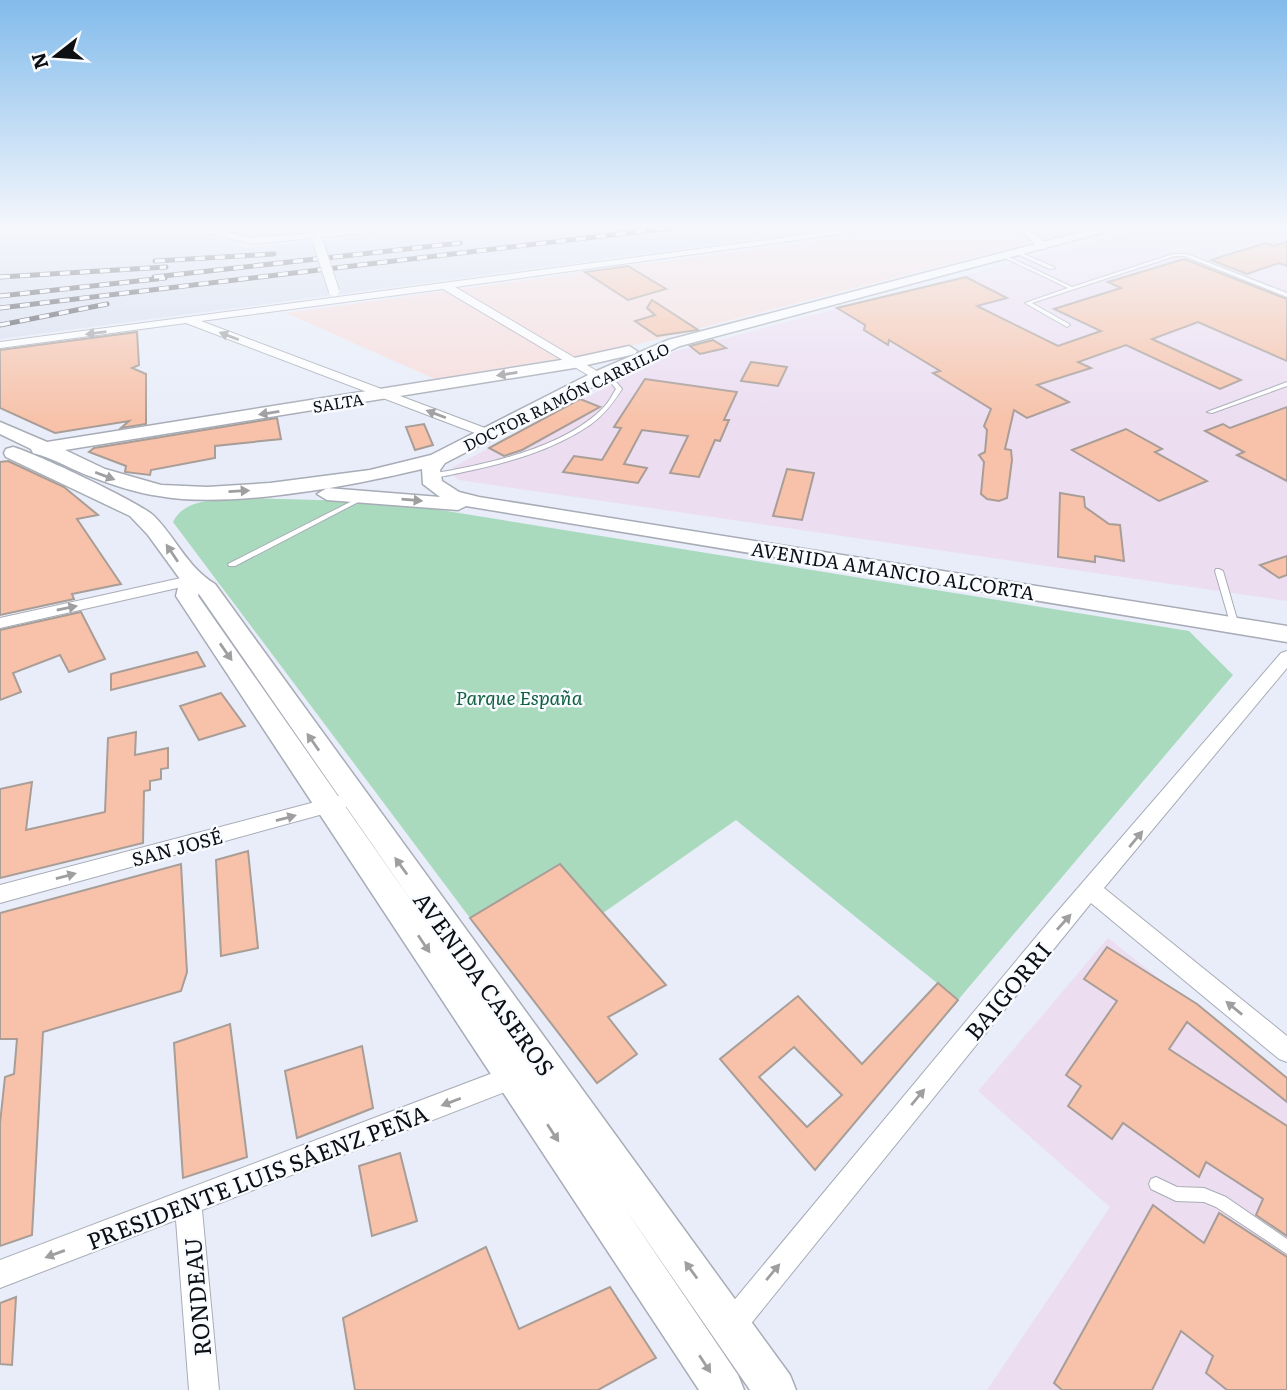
<svg xmlns="http://www.w3.org/2000/svg" width="1287" height="1390" viewBox="0 0 1287 1390" font-family="Literata,serif">
  <style>
    .built { fill: #d6ddef }
    .industrial { fill: #f7dcdb }
    .medical { fill: #ecddf1 }
    .green { fill: #a9dabd }
    .building { fill: #f7c2a9; stroke: #a99d97; stroke-width: 2; fill-rule: evenodd }
    .lines { fill: none; stroke-linecap: round; stroke-linejoin: round }
    .lane-casing { stroke: #a7acb6; stroke-width: 2 }
    .street-casing { stroke: #a7acb6; stroke-width: 2 }
    .secondary-casing { stroke: #a7acb6; stroke-width: 3 }
    .lane { fill: #fff; fill-rule: evenodd }
    .street { fill: #fff; fill-rule: evenodd }
    .secondary { fill: #fff; fill-rule: evenodd }
    .rail-casing { stroke: #45474d; stroke-width: 5 }
    .rail { stroke: #f8fbff; stroke-width: 3.5; stroke-dasharray: 10; stroke-linecap: butt }
    .street-bridge-casing { stroke: #a7acb6; stroke-width: 12; stroke-linecap: butt }
    .street-bridge { stroke: #fff; stroke-width: 10 }
    .oneway { fill: #9f9fa1 }
    .labels { text-anchor: middle; dominant-baseline: central; stroke-width: 5; stroke-linejoin: round; paint-order: stroke }
    .far-street-label { font-size: 16px; fill: #0e0f13; stroke: #f8fbff }
    .street-label { font-size: 19px; fill: #0e0f13; stroke: #f8fbff }
    .park-label { font-size: 19px; font-style: italic; fill: #11603e; stroke: #f8fbff }
    .near-street-label { font-size: 23px; fill: #0e0f13; stroke: #f8fbff }
  </style>
  <rect width="100%" height="100%" fill="#e8edf9"/>
  <path class="built" d="M0,225H82L194,231L247,248L488,225H863L0,339Z"/>
  <g class="industrial">
    <path d="M224,225H388L251,236Z"/>
    <path d="M932,225H1098L619,349L435,379L286,313Z"/>
  </g>
  <g class="medical">
    <path d="M1156,225H1277L1287,229V601L459,480L454,476L453,467L673,352Z"/>
    <path d="M1108,938L1287,1080V1390H987L1110,1207L978,1091Z"/>
  </g>
  <path class="green" d="M246,498L391,502L1189,631L1233,675L958,1000L736,820L603,913L559,864L470,918L173,522C184,497 223,500 246,498Z"/>
  <g class="building">
    <path d="M1287,242V266L1279,263L1247,274L1211,260L1265,243L1274,246Z"/>
    <path d="M1184,259L1287,299V361L1198,322L1152,339L1241,380L1220,389L1126,345L1078,362L1091,368L1037,385L1069,402L1027,418L1014,410L1005,449L1011,450L1012,460L1007,498L999,501L987,499L981,494L984,462L979,455L985,452L987,430L984,426L991,409L933,373L940,371L889,340L888,345L864,330L865,325L837,308L966,277L1007,298L977,306L1058,346L1101,331L1054,309L1121,288L1108,282Z"/>
    <path d="M628,266L666,289L628,300L585,272Z"/>
    <path d="M652,300L669,311L698,330L657,336L635,321L655,315L647,308Z"/>
    <path d="M137,332L139,365L132,368L146,374V424L121,428L129,421L55,433L0,408V350Z"/>
    <path d="M713,340L726,348L700,354L690,346Z"/>
    <path d="M751,362L787,367L778,386L741,381Z"/>
    <path d="M645,379L737,392L724,420H729L720,441L715,440L699,477L670,473L688,436L642,430L624,464L647,468L638,483L563,472L574,456L602,460L621,428L614,427Z"/>
    <path d="M580,399L600,407L522,450L504,456L489,448Z"/>
    <path d="M1287,407V481L1237,455L1244,452L1205,431L1223,424L1230,428Z"/>
    <path d="M277,418L281,439L215,446V458L151,470L150,475L125,472L126,466L89,452L94,448Z"/>
    <path d="M424,424L433,445L415,450L406,427Z"/>
    <path d="M1126,429L1162,449L1155,452L1207,481L1159,501L1072,450Z"/>
    <path d="M8,461L64,487L98,515L77,519L121,584L72,594L74,599L0,615V462Z"/>
    <path d="M787,469L814,473L802,520L773,516Z"/>
    <path d="M1060,493L1084,497L1085,507L1109,524L1120,525L1124,561L1095,556V562L1058,557Z"/>
    <path d="M1287,556V575L1279,578L1260,565Z"/>
    <path d="M81,612L105,659L69,672L60,655L13,673L21,692L0,700V630Z"/>
    <path d="M197,652L205,666L111,690V674Z"/>
    <path d="M221,693L245,726L199,740L180,706Z"/>
    <path d="M136,732L135,755L168,748V768L161,769V779L150,781V790L144,791L143,843L0,878V789L32,782L26,830L105,812L108,738Z"/>
    <path d="M248,851L258,948L221,956L216,860Z"/>
    <path d="M181,864L187,972L181,991L43,1032L32,1235L0,1246V1123L5,1077L14,1074L17,1039H0V913Z"/>
    <path d="M560,864L666,985L608,1017L637,1054L597,1083L470,918Z"/>
    <path d="M1107,947L1197,1004L1287,1078V1102L1187,1022L1169,1049L1287,1126V1236L1256,1215L1263,1199L1206,1162L1199,1177L1123,1123L1112,1139L1068,1106L1081,1086L1066,1075L1117,1001L1084,979Z"/>
    <path d="M938,983L958,1000L815,1170L720,1059L798,996L862,1064ZM794,1047L842,1095L807,1127L759,1077Z"/>
    <path d="M230,1024L247,1157L183,1178L174,1043Z"/>
    <path d="M362,1046L373,1108L297,1138L285,1071Z"/>
    <path d="M400,1153L417,1221L372,1236L359,1166Z"/>
    <path d="M1153,1205L1204,1243L1219,1213L1287,1257V1390H1227L1206,1373L1213,1356L1181,1331L1152,1390H1062L1054,1383Z"/>
    <path d="M486,1247L519,1329L610,1287L656,1358L598,1390H355L343,1318Z"/>
    <path d="M16,1297L12,1365L0,1364V1303Z"/>
  </g>
  <g class="lines">
    <g class="lane-casing">
      <g id="lane">
        <path d="M1019,252L1054,267L1055,268L1050,269L1017,254V252Z"/>
        <path d="M1173,254H1187L1287,293V297L1184,256H1175L1032,303L1069,324L1070,325L1067,327L1025,303L1068,288L1003,257L1007,256L1072,287Z"/>
        <path d="M606,371L608,372L622,389C613,403 604,415 590,425C552,451 504,464 459,473C449,475 436,479 428,476L431,474C485,465 565,448 604,407C609,402 612,395 616,389L603,373Z"/>
        <path d="M1287,382V386L1212,413L1207,412Z"/>
        <path d="M362,496L364,497V499L235,566H229L228,564Z"/>
        <path d="M1216,569H1219L1223,571L1239,626L1238,628H1232L1231,626L1215,571Z"/>
        <path d="M1156,1177L1177,1187L1204,1188L1226,1197L1287,1239V1254L1216,1207L1204,1202L1176,1201L1151,1189L1149,1184L1151,1179Z"/>
      </g>
    </g>
    <g class="street-casing">
      <g id="street">
        <path d="M177,225H195L252,238L407,225H448L252,244Z"/>
        <path d="M878,225H905L455,287L602,374V380L598,381L443,289L201,321L493,431V437L488,438L186,323L0,348V342Z"/>
        <path d="M1016,225H1026L1046,245V249H1040Z"/>
        <path d="M190,576L198,581L195,584L0,628V618Z"/>
        <path d="M1287,651V668L1104,888L1287,1036V1062L1279,1059L1091,903L741,1336L731,1340L721,1336L717,1326L721,1316L1051,919L1281,653Z"/>
        <path d="M338,796L345,798L348,803L345,808L0,903V885Z"/>
        <path d="M519,1063L528,1067L531,1075L528,1083L202,1210L219,1390H189L176,1220L0,1288V1260Z"/>
      </g>
    </g>
    <g class="secondary-casing">
      <g id="secondary">
        <path d="M1108,225H1130L680,346L604,381L445,463L440,470L442,481L459,492L479,497L1287,626V642L466,506L458,510L327,500L317,494L327,488L440,497L423,484L422,469C351,486 230,509 159,496C137,493 113,485 92,477C72,470 54,458 33,453L31,449L0,434V422L47,442L574,358L629,346L637,351L635,354L574,368L65,450L105,469L161,485L207,487L270,483L370,470L431,455L592,373L668,340Z"/>
        <path d="M13,447C35,453 139,502 154,516C176,538 187,567 215,584L790,1375L796,1390H750L624,1207L738,1375L744,1390H699L176,596L180,579L148,535L130,516L6,457L4,453L6,449ZM199,593V594L417,909L198,596Z"/>
      </g>
    </g>
    <use href="#lane" class="lane"/>
    <use href="#street" class="street"/>
    <use href="#secondary" class="secondary"/>
    <g class="rail-casing">
      <g id="rail">
        <path d="M155,261L274,254"/>
        <path d="M0,277L166,267"/>
        <path d="M154,277L460,243"/>
        <path d="M0,296L165,278"/>
        <path d="M0,308L695,225"/>
        <path d="M0,325L107,304"/>
      </g>
    </g>
    <use href="#rail" class="rail"/>
    <g class="street-bridge-casing">
      <path id="street-bridge" d="M318,242L334,291"/>
    </g>
    <use href="#street-bridge" class="street-bridge"/>
  </g>
  <defs><path id="oneway-solid" d="M-6-.8H1V-3.2L6.5 0L1 3.2V.8H-6Z" transform="scale(1.75)"/></defs>
  <g class="oneway">
    <use href="#oneway-solid" transform="translate(96 333) rotate(173)"/>
    <use href="#oneway-solid" transform="translate(229 336) rotate(-159)"/>
    <use href="#oneway-solid" transform="translate(507 374) rotate(171)"/>
    <use href="#oneway-solid" transform="translate(269 413) rotate(171)"/>
    <use href="#oneway-solid" transform="translate(436 414) rotate(-159)"/>
    <use href="#oneway-solid" transform="translate(105 476) rotate(21)"/>
    <use href="#oneway-solid" transform="translate(239 491) rotate(-3)"/>
    <use href="#oneway-solid" transform="translate(412 500) rotate(5)"/>
    <use href="#oneway-solid" transform="translate(172 553) rotate(-124)"/>
    <use href="#oneway-solid" transform="translate(67 608) rotate(-12)"/>
    <use href="#oneway-solid" transform="translate(226 652) rotate(55)"/>
    <use href="#oneway-solid" transform="translate(313 742) rotate(-125)"/>
    <use href="#oneway-solid" transform="translate(286 818) rotate(-15)"/>
    <use href="#oneway-solid" transform="translate(1136 839) rotate(-50)"/>
    <use href="#oneway-solid" transform="translate(401 866) rotate(-126)"/>
    <use href="#oneway-solid" transform="translate(66 876) rotate(-15)"/>
    <use href="#oneway-solid" transform="translate(1064 922) rotate(-48)"/>
    <use href="#oneway-solid" transform="translate(424 944) rotate(56)"/>
    <use href="#oneway-solid" transform="translate(1234 1008) rotate(-141)"/>
    <use href="#oneway-solid" transform="translate(918 1097) rotate(-50)"/>
    <use href="#oneway-solid" transform="translate(451 1102) rotate(159)"/>
    <use href="#oneway-solid" transform="translate(553 1133) rotate(57)"/>
    <use href="#oneway-solid" transform="translate(55 1254) rotate(160)"/>
    <use href="#oneway-solid" transform="translate(691 1270) rotate(-126)"/>
    <use href="#oneway-solid" transform="translate(773 1272) rotate(-50)"/>
    <use href="#oneway-solid" transform="translate(705 1364) rotate(57)"/>
  </g>
  <linearGradient id="sky" x2="0" y2="1"><stop stop-color="#82bbeb"/><stop offset="0.54" stop-color="#f5f7fc"/><stop offset="1" stop-color="#f5f7fc" stop-opacity="0"/></linearGradient>
  <rect width="1287" height="420" fill="url(#sky)"/>
  <g class="labels">
    <g class="far-street-label">
      <text transform="translate(566 396) rotate(-26)">DOCTOR RAMÓN CARRILLO</text>
      <text transform="translate(338 402) rotate(-9)">SALTA</text>
    </g>
    <g class="street-label">
      <text transform="translate(893 570) rotate(9)">AVENIDA AMANCIO ALCORTA</text>
      <text transform="translate(177 847) rotate(-15)">SAN JOSÉ</text>
    </g>
    <g class="park-label">
      <text x="519" y="697">Parque España</text>
    </g>
    <g class="near-street-label">
      <text transform="translate(485 983) rotate(54)">AVENIDA CASEROS</text>
      <text transform="translate(1007 990) rotate(-50)">BAIGORRI</text>
      <text transform="translate(257 1176) rotate(-21)">PRESIDENTE LUIS SÁENZ PEÑA</text>
      <text transform="translate(196 1297) rotate(-95)">RONDEAU</text>
    </g>
  </g>
  <g transform="translate(56 56) rotate(253)" stroke="#f8fbff" stroke-width="5" paint-order="stroke">
  <path d="M0-5L12 26L0 18L-12 26Z" fill="#0e0f13"/>
  <text y="-10" font-size="19" font-weight="bold" text-anchor="middle" fill="#0e0f13">N</text>
  </g>
</svg>
